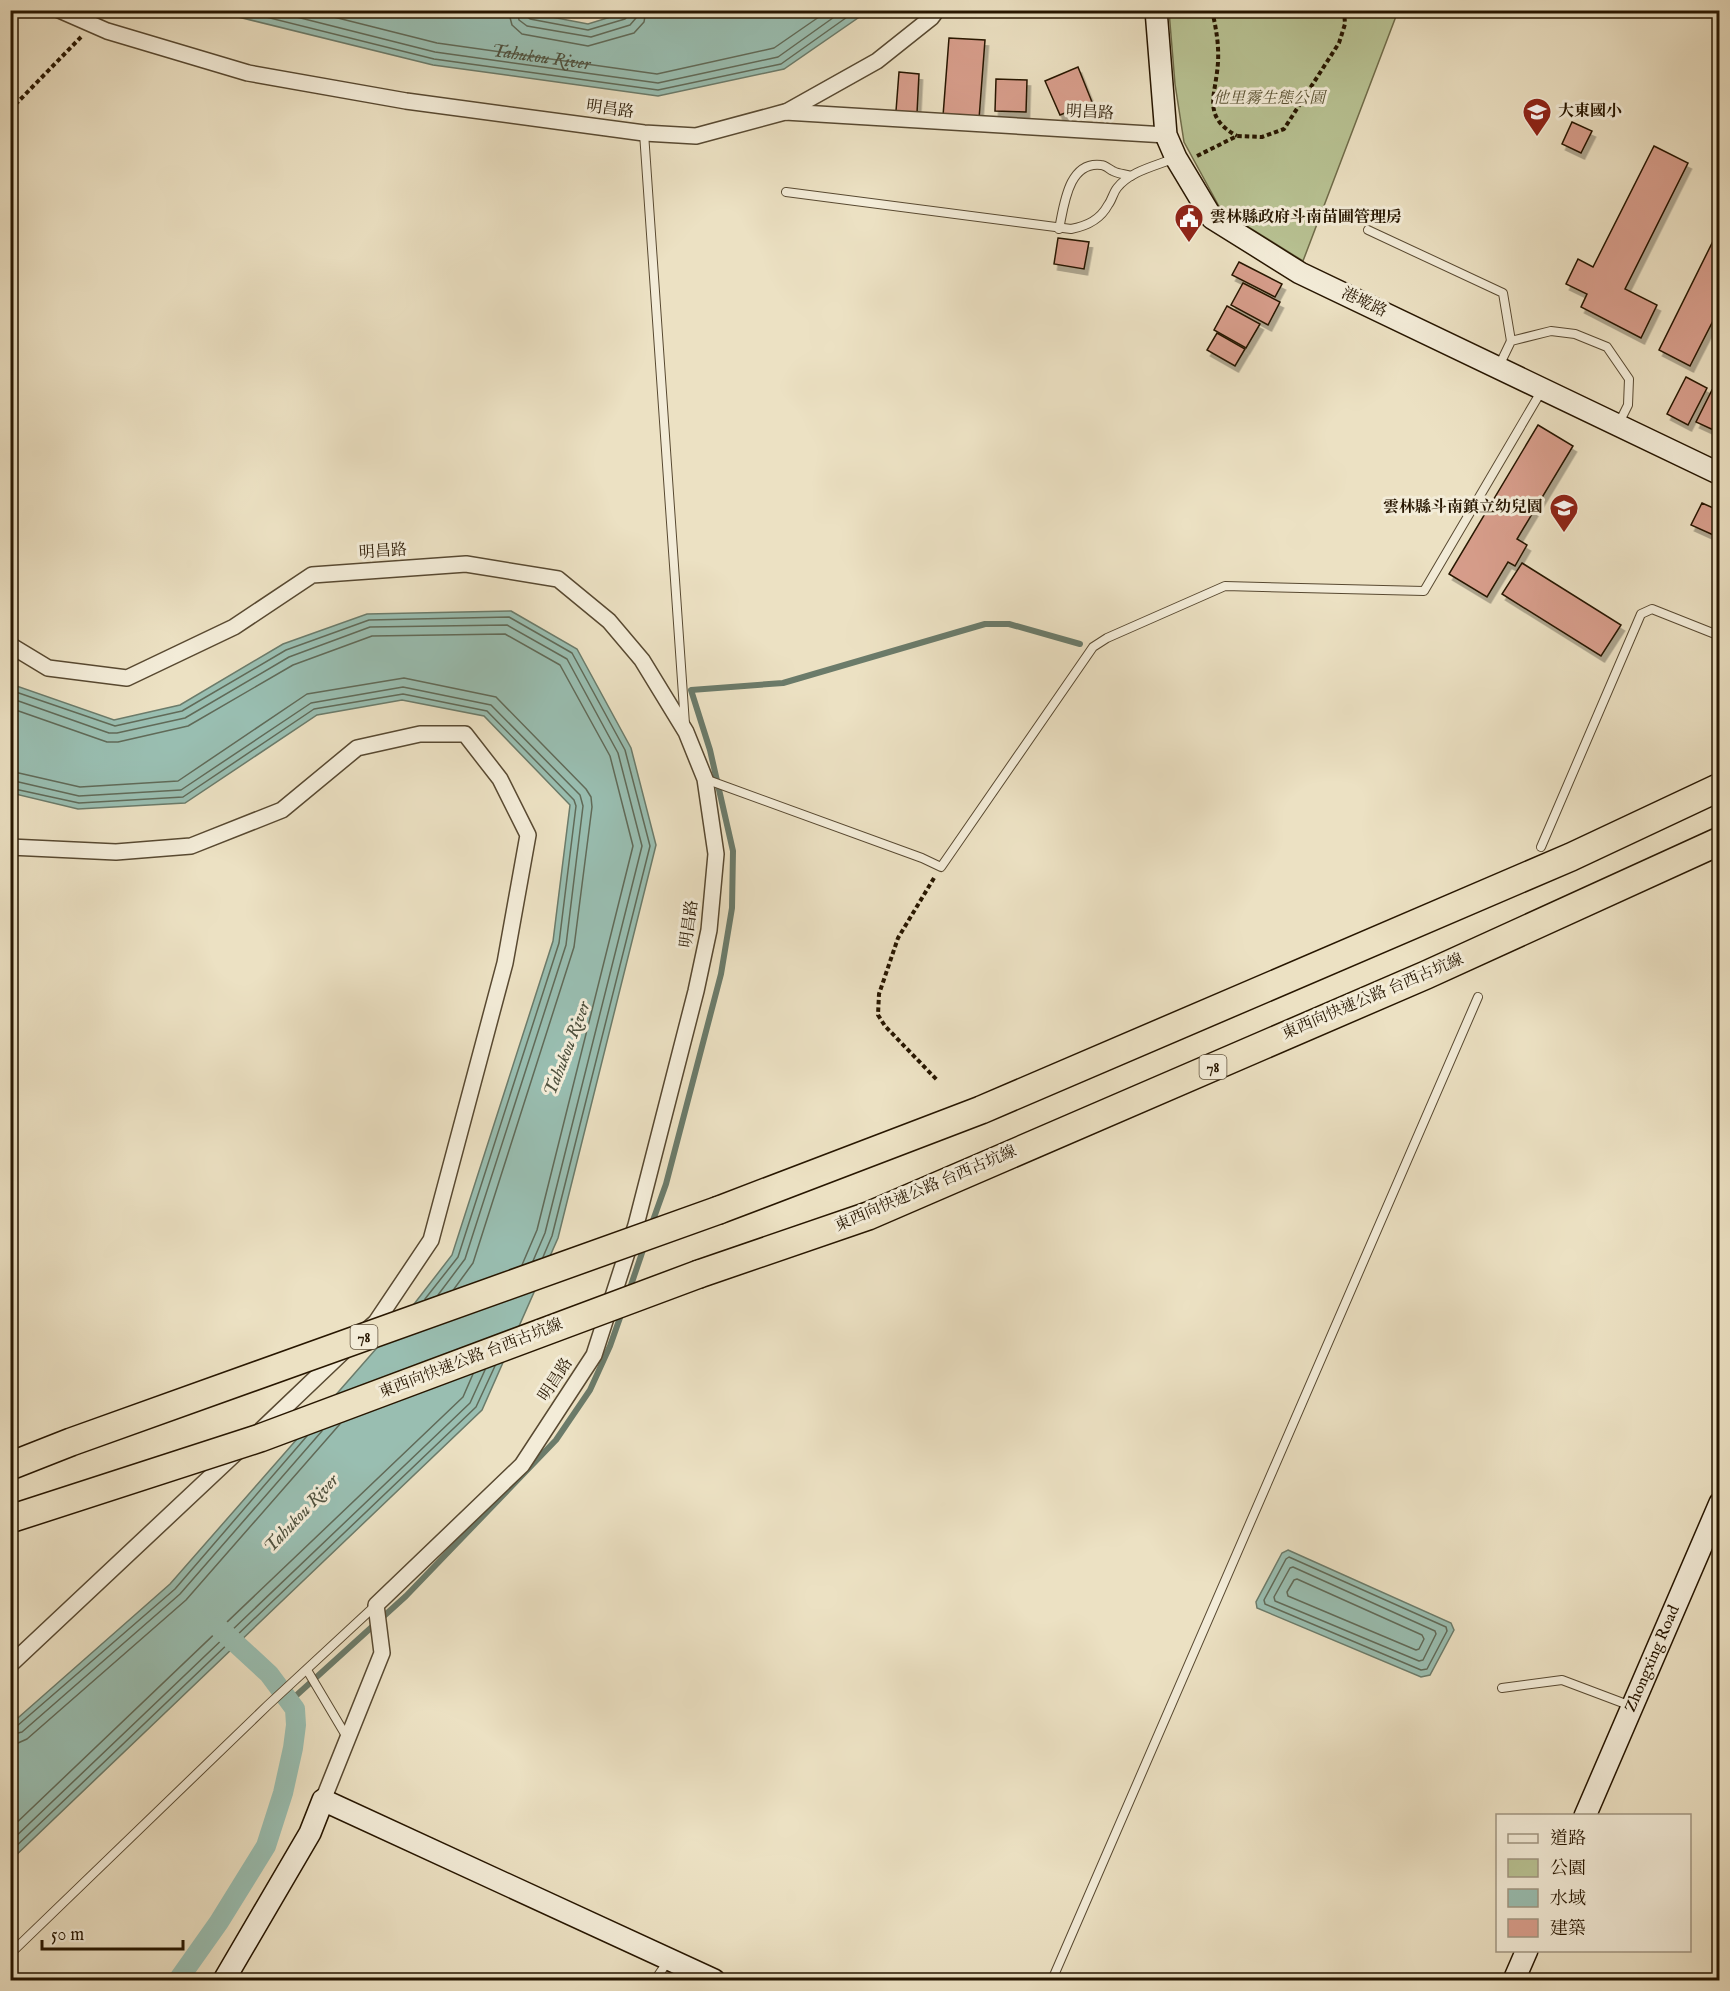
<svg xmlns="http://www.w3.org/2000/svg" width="1730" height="1991" viewBox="0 0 1730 1991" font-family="'IM FELL English','Noto Serif TC',serif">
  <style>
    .green { fill: #b8c293; stroke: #706c4a; stroke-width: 1.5 }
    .water { fill: #99beb1; stroke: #6b7b6a; stroke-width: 1.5 }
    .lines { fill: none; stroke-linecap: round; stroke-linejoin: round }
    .shore { stroke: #606a58; stroke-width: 1.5 }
    .stream { stroke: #6b7b6a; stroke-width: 6 }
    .canal { stroke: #99beb1; stroke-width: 20 }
    .building { fill: #d89e8c; stroke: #271600; stroke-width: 1.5; filter: url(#shadow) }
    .lane-casing { stroke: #584931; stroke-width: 10 }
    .street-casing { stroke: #584931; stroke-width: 18 }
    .secondary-casing { stroke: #271600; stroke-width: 24 }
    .highway-casing { stroke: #271600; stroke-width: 30 }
    .path { stroke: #271600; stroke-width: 4; stroke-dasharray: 4.5 3; stroke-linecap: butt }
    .lane { stroke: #f3ecd8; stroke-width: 8 }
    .street { stroke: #f3ecd8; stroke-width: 15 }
    .secondary { stroke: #f3ecd8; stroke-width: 21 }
    .highway { stroke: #ece1c3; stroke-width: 27 }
    .highway-bridge-casing { stroke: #271600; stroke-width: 30; stroke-linecap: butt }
    .highway-bridge { stroke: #ece1c3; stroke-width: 27 }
    .labels { text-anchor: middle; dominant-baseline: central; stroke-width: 6; stroke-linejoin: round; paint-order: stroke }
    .shield { fill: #f3ecd8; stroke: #645641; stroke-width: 1.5 }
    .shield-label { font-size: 15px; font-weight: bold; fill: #271600 }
    .park-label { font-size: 16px; font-style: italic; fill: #5a5233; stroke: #f3ecd8 }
    .street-label { font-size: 16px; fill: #271600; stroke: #f3ecd8 }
    .poi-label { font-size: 16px; font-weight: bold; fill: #271600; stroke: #f3ecd8; text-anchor: start }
    .water-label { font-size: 18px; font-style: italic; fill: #4f513e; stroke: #f3ecd8 }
  </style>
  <defs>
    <filter id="shadow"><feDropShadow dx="3.5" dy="6" stdDeviation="0" flood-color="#0004"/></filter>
  </defs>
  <rect width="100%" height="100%" fill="#ece1c3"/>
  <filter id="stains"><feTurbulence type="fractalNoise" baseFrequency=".00333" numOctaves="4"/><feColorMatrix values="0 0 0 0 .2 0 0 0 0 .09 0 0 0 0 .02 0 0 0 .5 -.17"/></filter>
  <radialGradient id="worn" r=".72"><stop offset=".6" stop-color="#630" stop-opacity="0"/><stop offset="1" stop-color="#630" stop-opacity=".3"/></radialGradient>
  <path class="green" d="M1169,11H1398L1303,261L1221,210L1184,142L1175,84Z"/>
  <g class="water">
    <path d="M515,10L588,24L633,10L868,11L784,69L658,96L433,65L214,11Z"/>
    <path d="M511,611L577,649L631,748L656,845L558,1238L482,1410L11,1860V1724L170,1584L404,1317L452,1255L553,941L570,805L484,716L402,700L317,715L185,803L78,809L11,793V684L114,720L180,705L283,644L367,614Z"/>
    <path d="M1288,1550L1451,1623L1454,1630L1430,1675L1421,1677L1257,1608L1256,1602L1282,1553Z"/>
  </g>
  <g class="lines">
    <g class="shore">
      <path d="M238,10L434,59L658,90L781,64L857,10"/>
      <path d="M269,10L435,52L658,83L778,57L844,10"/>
      <path id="s1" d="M306,10L437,43L657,74L774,48L829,10"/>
      <path d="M508,10L512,25L522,34L588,46L634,33L644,22L646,10"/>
      <path d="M517,10L519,20L527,26L591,37L630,25L636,18L637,10"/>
      <path d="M525,10L526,16L530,19L588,30L625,19L629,15L630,10"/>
      <path d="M10,690L115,726L182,711L286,650L369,620L509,617L572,653L625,750L650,846L552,1236L543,1257"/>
      <path d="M10,698L109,733H117L185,718L289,657L370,627L507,625L567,659L618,753L642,846L545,1233L533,1261"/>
      <path d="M10,708L107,742H118L188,726L293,665L372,636L505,634L560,665L610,756L633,846L537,1230L522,1265"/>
      <path d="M10,771L80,787L178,781L307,694L404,678L496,697L586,789L591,797L592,807L574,947L473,1263L454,1289"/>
      <path d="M10,780L79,796L181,790L311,703L403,687L491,705L580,795L583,806L566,945L465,1259L438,1295"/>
      <path d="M10,788L79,803L183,797L314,709L403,694L487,711L574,800L576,806L559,943L458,1257L425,1299"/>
      <path d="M1289,1557L1446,1627L1447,1631L1427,1669L1421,1670L1265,1604L1264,1600L1286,1559Z"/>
      <path d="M1293,1567L1435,1631L1436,1634L1423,1660L1419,1661L1275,1601L1274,1597L1290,1568Z"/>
      <path d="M1297,1579L1422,1635L1424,1639L1419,1649L1416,1650L1288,1596L1287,1592L1294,1580Z"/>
      <path d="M10,1728L17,1726L175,1589L307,1436"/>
      <path d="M10,1735L22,1732L180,1594L322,1431"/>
      <path d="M10,1744L18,1743L27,1739L186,1600L340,1424"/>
      <path d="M10,1829L463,1397L473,1374"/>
      <path d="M10,1842L470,1403L485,1370"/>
      <path d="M10,1852L476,1407L495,1366"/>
    </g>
    <g class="stream">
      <path d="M651,1226L666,1184L721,974L732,908L733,851L710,750L691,690L783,683L985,624H1009L1080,644"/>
      <path d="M629,1291L645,1244"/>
      <path d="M289,1702L406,1596L556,1440L590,1390L610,1346L622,1312"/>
    </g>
    <path class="canal" d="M178,1980L219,1922L266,1846L283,1793L293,1748L296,1725L295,1709L269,1674L218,1627"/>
  </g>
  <g class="building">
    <path d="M949,38L985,40L979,119L943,116Z"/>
    <path d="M1078,67L1092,102L1060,115L1045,81Z"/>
    <path d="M899,72L919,74L917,113L896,111Z"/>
    <path d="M996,79L1027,80L1026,112L995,111Z"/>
    <path d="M1572,122L1592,131L1581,153L1562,144Z"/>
    <path d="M1654,146L1688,163L1625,289L1657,305L1641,338L1581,307L1587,294L1566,284L1578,259L1593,267Z"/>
    <path d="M1720,227V307L1690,366L1659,350Z"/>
    <path d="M1058,238L1089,242L1084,269L1054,264Z"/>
    <path d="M1239,262L1282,284L1275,297L1232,275Z"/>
    <path d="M1243,283L1280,302L1268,325L1231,305Z"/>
    <path d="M1227,306L1260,324L1246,348L1214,330Z"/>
    <path d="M1217,333L1245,349L1235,366L1207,350Z"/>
    <path d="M1686,377L1707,388L1688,425L1667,414Z"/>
    <path d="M1712,390L1720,394V433L1696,422Z"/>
    <path d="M1538,425L1573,446L1517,539L1527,545L1515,566L1508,562L1487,597L1449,574Z"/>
    <path d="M1702,503L1720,511V538L1691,525Z"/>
    <path d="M1522,563L1621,625L1601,656L1502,594Z"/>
  </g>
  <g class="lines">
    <g class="lane-casing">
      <g id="lane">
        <path d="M644,133L685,724"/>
        <path d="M786,192L1071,229C1087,226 1100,220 1108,205C1112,200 1113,193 1117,188C1130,171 1156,166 1175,158"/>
        <path d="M1059,229C1064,206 1068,161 1101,165C1105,165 1109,169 1113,171C1118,174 1125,174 1131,176"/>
        <path d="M1368,230L1503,293L1511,341"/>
        <path d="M1499,366L1511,341L1551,331L1575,334L1607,347L1629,379L1628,405L1619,423"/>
        <path d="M705,779L922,858L941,867L1093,647L1107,638L1225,586L1424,591L1542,390"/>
        <path d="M1541,847L1641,614L1652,609L1720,636"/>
        <path d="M307,1670L348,1739"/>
        <path d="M1502,1688L1562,1680L1631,1706"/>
        <path d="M10,1954L268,1705L376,1605"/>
        <path d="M655,1980L668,1961"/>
        <path d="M1052,1980L1478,997"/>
      </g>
    </g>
    <g class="street-casing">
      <g id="street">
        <path d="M59,10L107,31L248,73L406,101L644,133L696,136L785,112L1166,135"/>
        <path d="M786,112L877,61L931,18L937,10"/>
        <path d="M10,645L48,668L127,678L234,627L312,575L466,564L558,579L609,621L642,660L686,732L705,779L716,854L709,930L696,991L636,1225L594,1355L522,1465L376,1605L382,1653L323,1800"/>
        <path d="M10,847L116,852L191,846L282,810L357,748L420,734H465L500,779L528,835L505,963L431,1240L376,1322L366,1331"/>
        <path d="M259,1432L346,1349"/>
        <path d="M10,1665L239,1450"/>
      </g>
    </g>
    <g class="secondary-casing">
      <g id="secondary">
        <path d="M1156,10L1166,135L1176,158L1212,218L1300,273L1720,474"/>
        <path id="s2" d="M1585,1816L1720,1503"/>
        <path d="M224,1980L310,1833L323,1800L714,1980"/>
        <path d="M1514,1980L1527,1950"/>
      </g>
    </g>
    <g class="highway-casing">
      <g id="highway">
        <path d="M719,1210L981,1110L1571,857L1720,787"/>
        <path d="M699,1274L868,1216L1426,975L1720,841"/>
      </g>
    </g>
    <g class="path">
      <path d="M1212,10C1216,28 1219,44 1218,62C1216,96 1201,116 1237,136"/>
      <path d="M10,110L81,37"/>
      <path d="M1197,156L1237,136L1262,137L1284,129L1339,43L1345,24L1344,10"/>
      <path d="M934,878L898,938L879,994L878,1015L885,1026L937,1080"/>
    </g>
    <use href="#lane" class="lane"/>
    <use href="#street" class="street"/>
    <use href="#secondary" class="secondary"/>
    <use href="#highway" class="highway"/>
    <g class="highway-bridge-casing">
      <g id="highway-bridge">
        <path d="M10,1466L71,1442L719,1210"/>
        <path d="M10,1519L260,1438L699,1274"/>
      </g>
    </g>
    <use href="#highway-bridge" class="highway-bridge"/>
  </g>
  <defs>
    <g id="school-pin" transform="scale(1.5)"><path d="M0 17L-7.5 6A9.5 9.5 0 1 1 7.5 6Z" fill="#8f2418" stroke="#f3ecd8"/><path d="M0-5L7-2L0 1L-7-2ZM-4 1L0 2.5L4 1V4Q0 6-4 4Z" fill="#fff"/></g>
    <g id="civic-pin" transform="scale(1.5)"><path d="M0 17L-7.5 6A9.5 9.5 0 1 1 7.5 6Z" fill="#8f2418" stroke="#f3ecd8"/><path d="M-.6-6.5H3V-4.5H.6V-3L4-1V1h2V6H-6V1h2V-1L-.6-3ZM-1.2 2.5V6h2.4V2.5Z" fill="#fff"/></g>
  </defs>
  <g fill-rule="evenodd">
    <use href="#school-pin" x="1537" y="112"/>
    <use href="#civic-pin" x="1189" y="218"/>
    <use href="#school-pin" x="1564" y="508"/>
  </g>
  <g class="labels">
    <g class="shield">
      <rect x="1199.5" y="1055" width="27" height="24" rx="4.5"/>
      <rect x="350.5" y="1325" width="27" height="24" rx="4.5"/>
    </g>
    <g class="shield-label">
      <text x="1213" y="1067">78</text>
      <text x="364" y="1337">78</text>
    </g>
    <g class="park-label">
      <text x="1269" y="99">他里霧生態公園</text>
    </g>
    <g class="street-label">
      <text transform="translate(610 110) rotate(8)">明昌路</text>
      <text transform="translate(1090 113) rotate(3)">明昌路</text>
      <text transform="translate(1364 303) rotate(25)">港墘路</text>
      <text transform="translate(383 552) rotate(-4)">明昌路</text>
      <text transform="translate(690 924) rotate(-82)">明昌路</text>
      <text transform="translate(1373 997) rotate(-23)">東西向快速公路 台西古坑線</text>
      <text transform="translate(926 1189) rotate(-23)">東西向快速公路 台西古坑線</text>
      <text transform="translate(471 1359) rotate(-21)">東西向快速公路 台西古坑線</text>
      <text transform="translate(556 1380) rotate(-57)">明昌路</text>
      <text stroke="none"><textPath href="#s2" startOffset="171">Zhongxing Road</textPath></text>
    </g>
    <g class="poi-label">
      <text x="1558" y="112">大東國小</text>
      <text x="1210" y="218">雲林縣政府斗南苗圃管理房</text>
      <text x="1543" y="508" text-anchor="end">雲林縣斗南鎮立幼兒園</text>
    </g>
    <g class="water-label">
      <text stroke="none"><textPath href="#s1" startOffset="240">Tahukou River</textPath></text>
      <text transform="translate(568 1049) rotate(-69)">Tahukou River</text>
      <text transform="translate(302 1514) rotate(-47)">Tahukou River</text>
    </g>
  </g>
  <rect width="1730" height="1991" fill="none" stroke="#ece1c3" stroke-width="36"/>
  <rect x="12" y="12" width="1706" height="1967" fill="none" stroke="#271600" stroke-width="3"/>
  <rect x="18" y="18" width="1694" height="1955" fill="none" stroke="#271600" stroke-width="1.5"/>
  <rect x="1496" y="1814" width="195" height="138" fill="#f3ecd8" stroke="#a19682" stroke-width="1.5"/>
  <rect x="1508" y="1834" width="30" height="9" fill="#f3ecd8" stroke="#a19682" stroke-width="1.5"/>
  <text x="1550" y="1844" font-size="18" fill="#271600">道路</text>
  <rect x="1508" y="1859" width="30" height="18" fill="#b8c293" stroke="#a19682" stroke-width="1.5"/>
  <text x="1550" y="1874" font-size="18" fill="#271600">公園</text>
  <rect x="1508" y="1889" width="30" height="18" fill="#99beb1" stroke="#a19682" stroke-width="1.5"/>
  <text x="1550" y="1904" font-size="18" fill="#271600">水域</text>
  <rect x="1508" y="1919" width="30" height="18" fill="#d89e8c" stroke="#a19682" stroke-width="1.5"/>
  <text x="1550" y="1934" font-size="18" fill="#271600">建築</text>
  <path d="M42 1940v9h141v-9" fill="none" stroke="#271600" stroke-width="3"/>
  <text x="51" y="1940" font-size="18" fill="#271600" stroke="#f3ecd8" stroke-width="4.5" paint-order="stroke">50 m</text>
  <rect width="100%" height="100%" filter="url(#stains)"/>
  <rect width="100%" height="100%" fill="url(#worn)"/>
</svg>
